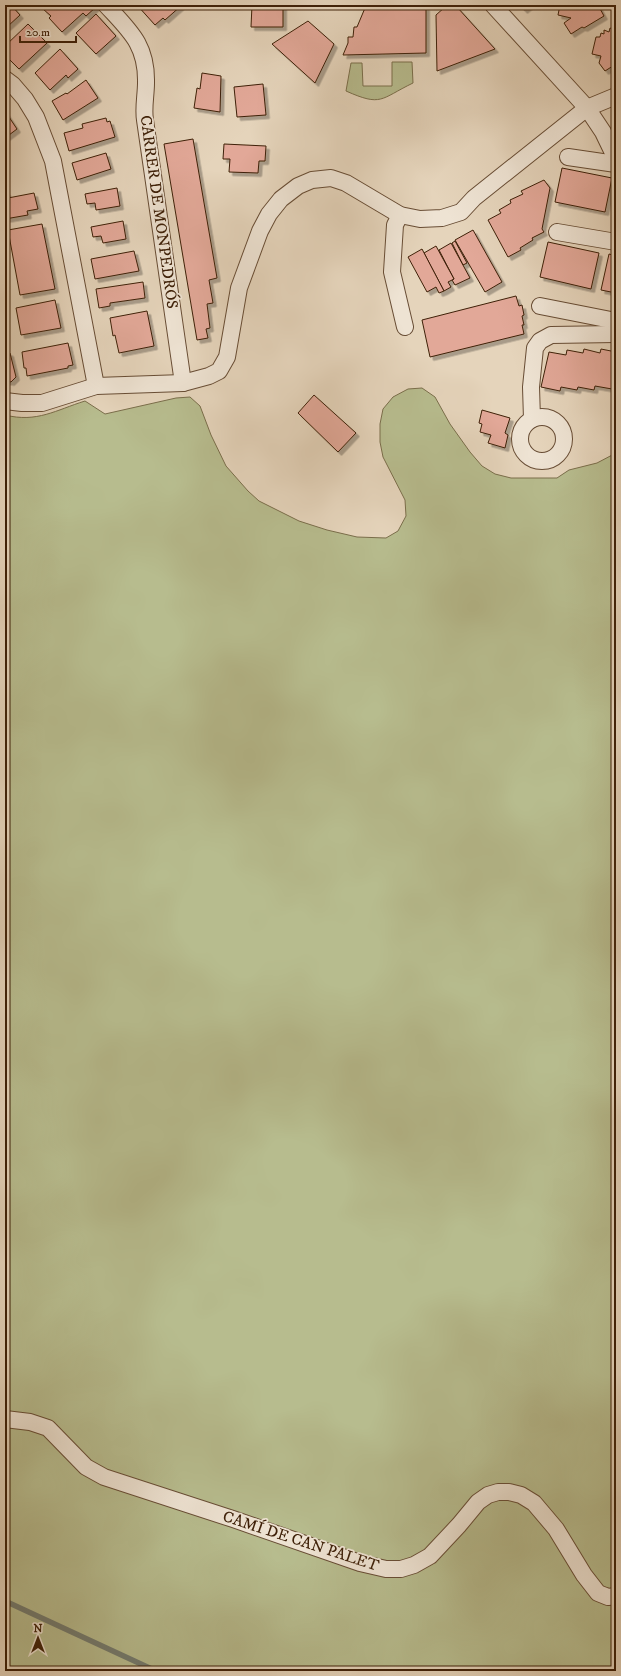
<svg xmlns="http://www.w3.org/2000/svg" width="621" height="1676" viewBox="0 0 621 1676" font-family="'IM FELL DW Pica',serif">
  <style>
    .green { fill: #b7bc8e; stroke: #7a6e4b }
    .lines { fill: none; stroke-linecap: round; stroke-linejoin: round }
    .stream { stroke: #737b6f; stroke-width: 5.5 }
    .building { fill: #e2a898; stroke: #3e2008; filter: url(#shadow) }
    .minor-casing { stroke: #684d35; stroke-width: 18 }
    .minor { stroke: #eee3d3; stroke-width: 16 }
    .labels { text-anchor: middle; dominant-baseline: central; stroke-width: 3.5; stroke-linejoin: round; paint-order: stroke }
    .street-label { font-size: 16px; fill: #3e2008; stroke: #eee3d3 }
  </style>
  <defs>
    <filter id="shadow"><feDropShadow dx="3.5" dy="3.5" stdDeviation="0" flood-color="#0004"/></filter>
  </defs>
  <rect width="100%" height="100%" fill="#e5d4bb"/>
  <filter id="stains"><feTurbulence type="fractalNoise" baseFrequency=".005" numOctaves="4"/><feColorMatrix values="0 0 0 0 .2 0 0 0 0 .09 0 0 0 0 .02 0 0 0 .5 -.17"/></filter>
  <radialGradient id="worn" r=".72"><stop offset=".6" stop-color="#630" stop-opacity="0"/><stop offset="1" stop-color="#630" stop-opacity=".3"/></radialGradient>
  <g class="green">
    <path d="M392,62H412L413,83C380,99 382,107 346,91L351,63H362L363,86H392Z"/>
    <path d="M422,388L435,397L450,424L470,452L482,466L495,474L511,478H557L569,470L597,463L616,453V1671H5V415C37,423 56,410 85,401L105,414L176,398L190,397L200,406L211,435L226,466L248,491L259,501L299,521L327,530L357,537L386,538L398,531L406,516L405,500L383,457L380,442V424L383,409L393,397L408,389Z"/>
  </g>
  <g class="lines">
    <path class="stream" d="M5,1601L156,1671"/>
  </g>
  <g class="building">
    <path d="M5,5H11L20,15L7,27L5,26Z"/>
    <path d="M47,5H94L96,7L86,16L83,13L62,32L49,18L51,16L43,9Z"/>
    <path d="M137,5H182L165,20L163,18L155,25Z"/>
    <path d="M252,5H283V27H251Z"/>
    <path d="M519,5H530L524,10Z"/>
    <path d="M560,5H598L604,16L584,28L582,27L571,34L564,23L571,18L558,15Z"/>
    <path d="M426,7V53L343,55L348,43V37H353L354,27H357L365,8Z"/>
    <path d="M445,7H457L495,49L437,71L436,15Z"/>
    <path d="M96,14L116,36L96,54L76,33Z"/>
    <path d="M308,21L334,44L315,83L272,44Z"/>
    <path d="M28,24L47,43L19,69L5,55V46Z"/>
    <path d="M610,28L616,30V64L605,71L599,63L601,56L592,54L596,37H600L601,33L604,34V30L609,32Z"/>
    <path d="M60,49L78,69L68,78L66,75L50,90L35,73Z"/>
    <path d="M202,73L221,76L220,112L194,108L197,88L200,89Z"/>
    <path d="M86,80L98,98L63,120L52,101L66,93L67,94Z"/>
    <path d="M263,84L266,115L237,117L234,87Z"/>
    <path d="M5,111L17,129L5,138Z"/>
    <path d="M106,118L107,122L110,121L115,137L69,151L64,133L83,128L82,124Z"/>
    <path d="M193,139L217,278L209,280L213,303L207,304L210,328L206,329L208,338L197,340L164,144Z"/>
    <path d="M224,144L266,146L265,161H259L258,173L229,172L230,159H223Z"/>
    <path d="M106,153L111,169L77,180L72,163Z"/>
    <path d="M562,168L612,178L605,212L555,202Z"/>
    <path d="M544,180L550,188L542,229L544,232L532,238L533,240L520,248L521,250L508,257L488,220L501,213L499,210L511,203L510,200L523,194L521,191Z"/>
    <path d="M117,188L120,206L96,210L95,203L87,204L85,194Z"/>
    <path d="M5,192H7L8,198L34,193L38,209L27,211L28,215L5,219Z"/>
    <path d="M123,221L126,239L103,243L101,236L93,237L91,227Z"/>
    <path d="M42,224L55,289L20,295L8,230Z"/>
    <path d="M473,230L502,282L485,292L455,240Z"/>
    <path d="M455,241L467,263L463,265L452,243Z"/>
    <path d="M548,242L599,253L591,289L540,277Z"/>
    <path d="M451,243L470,278L455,285L452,280L454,279L439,250Z"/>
    <path d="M436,246L454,279L448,282L451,287L444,291L424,253Z"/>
    <path d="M422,249L444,291L439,293L436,287L427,292L408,257Z"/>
    <path d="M134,251L139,271L95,279L91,259Z"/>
    <path d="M609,254L616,256V293L601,290Z"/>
    <path d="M143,282L145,298L110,303V306L99,308L96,289Z"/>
    <path d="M516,296L519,306L522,305L524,315L522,316L524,325H522L524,334L430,357L422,320Z"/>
    <path d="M55,300L61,328L21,335L16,308Z"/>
    <path d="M147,311L154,346L119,353L115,335L113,336L110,318Z"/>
    <path d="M68,343L73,365L68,366V368L27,376L26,368H24L22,352Z"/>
    <path d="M584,349L600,353L601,349L616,352V369L612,389L595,386L594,390L578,387L577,390L561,387L560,391L541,387L549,352L566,355L567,350L583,353Z"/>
    <path d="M5,351L10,353L16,377L11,382L5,381Z"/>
    <path d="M314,395L356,433L338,452L298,413Z"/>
    <path d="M482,410L510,418L505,433L508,435L505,448L488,443L491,435L480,432L482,424L479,423Z"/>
  </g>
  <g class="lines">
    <g class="minor-casing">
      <g id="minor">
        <path d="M106,5C130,31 147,45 146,83C146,95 143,108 145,120L183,383"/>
        <path d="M493,5L587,108L603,132L616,159"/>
        <path d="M5,79L13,85L25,99L36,117L53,161L96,386"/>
        <path d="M568,157L616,164"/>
        <path d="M400,215L395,225L392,272L405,327"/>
        <path d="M557,232L616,242"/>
        <path d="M540,306L616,321"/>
        <path d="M5,401L22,403H42L96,386L183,383L209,376L219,371L227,357L239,288L260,231L269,214L281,199L298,186L312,180L331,178L346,183L400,215L420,219L442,218L461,212L474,198L587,108L616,96"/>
        <circle cx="542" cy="439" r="22"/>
        <path d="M532,419L531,387L535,348L540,341L551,335L616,334"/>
        <path d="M5,1419L30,1422L48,1428L86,1467L104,1477L233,1519L360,1563L386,1569H401L414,1565L430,1556L459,1525L478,1502L488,1495L498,1492H509L521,1495L534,1503L556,1529L584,1575L598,1593L608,1597L616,1596"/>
      </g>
    </g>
    <use href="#minor" class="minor"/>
  </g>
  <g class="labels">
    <g class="street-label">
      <text transform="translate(159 212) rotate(82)">CARRER DE MONPEDRÓS</text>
      <text transform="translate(301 1541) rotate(18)">CAMÍ DE CAN PALET</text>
    </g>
  </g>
  <rect width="621" height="1676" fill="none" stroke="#e5d4bb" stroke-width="20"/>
  <rect x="6" y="6" width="609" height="1664" fill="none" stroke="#3e2008" stroke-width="2"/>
  <rect x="10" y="10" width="601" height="1656" fill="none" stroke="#3e2008"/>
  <g transform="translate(38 1638)" stroke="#eee3d3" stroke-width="3" paint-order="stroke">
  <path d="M0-3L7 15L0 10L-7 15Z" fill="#3e2008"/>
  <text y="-6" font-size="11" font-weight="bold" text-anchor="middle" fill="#3e2008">N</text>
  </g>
  <path d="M20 36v6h56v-6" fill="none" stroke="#3e2008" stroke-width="2"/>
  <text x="26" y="36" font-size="12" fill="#3e2008" stroke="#eee3d3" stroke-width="3" paint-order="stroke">20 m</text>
  <rect width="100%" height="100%" filter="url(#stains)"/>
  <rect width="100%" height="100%" fill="url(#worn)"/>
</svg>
